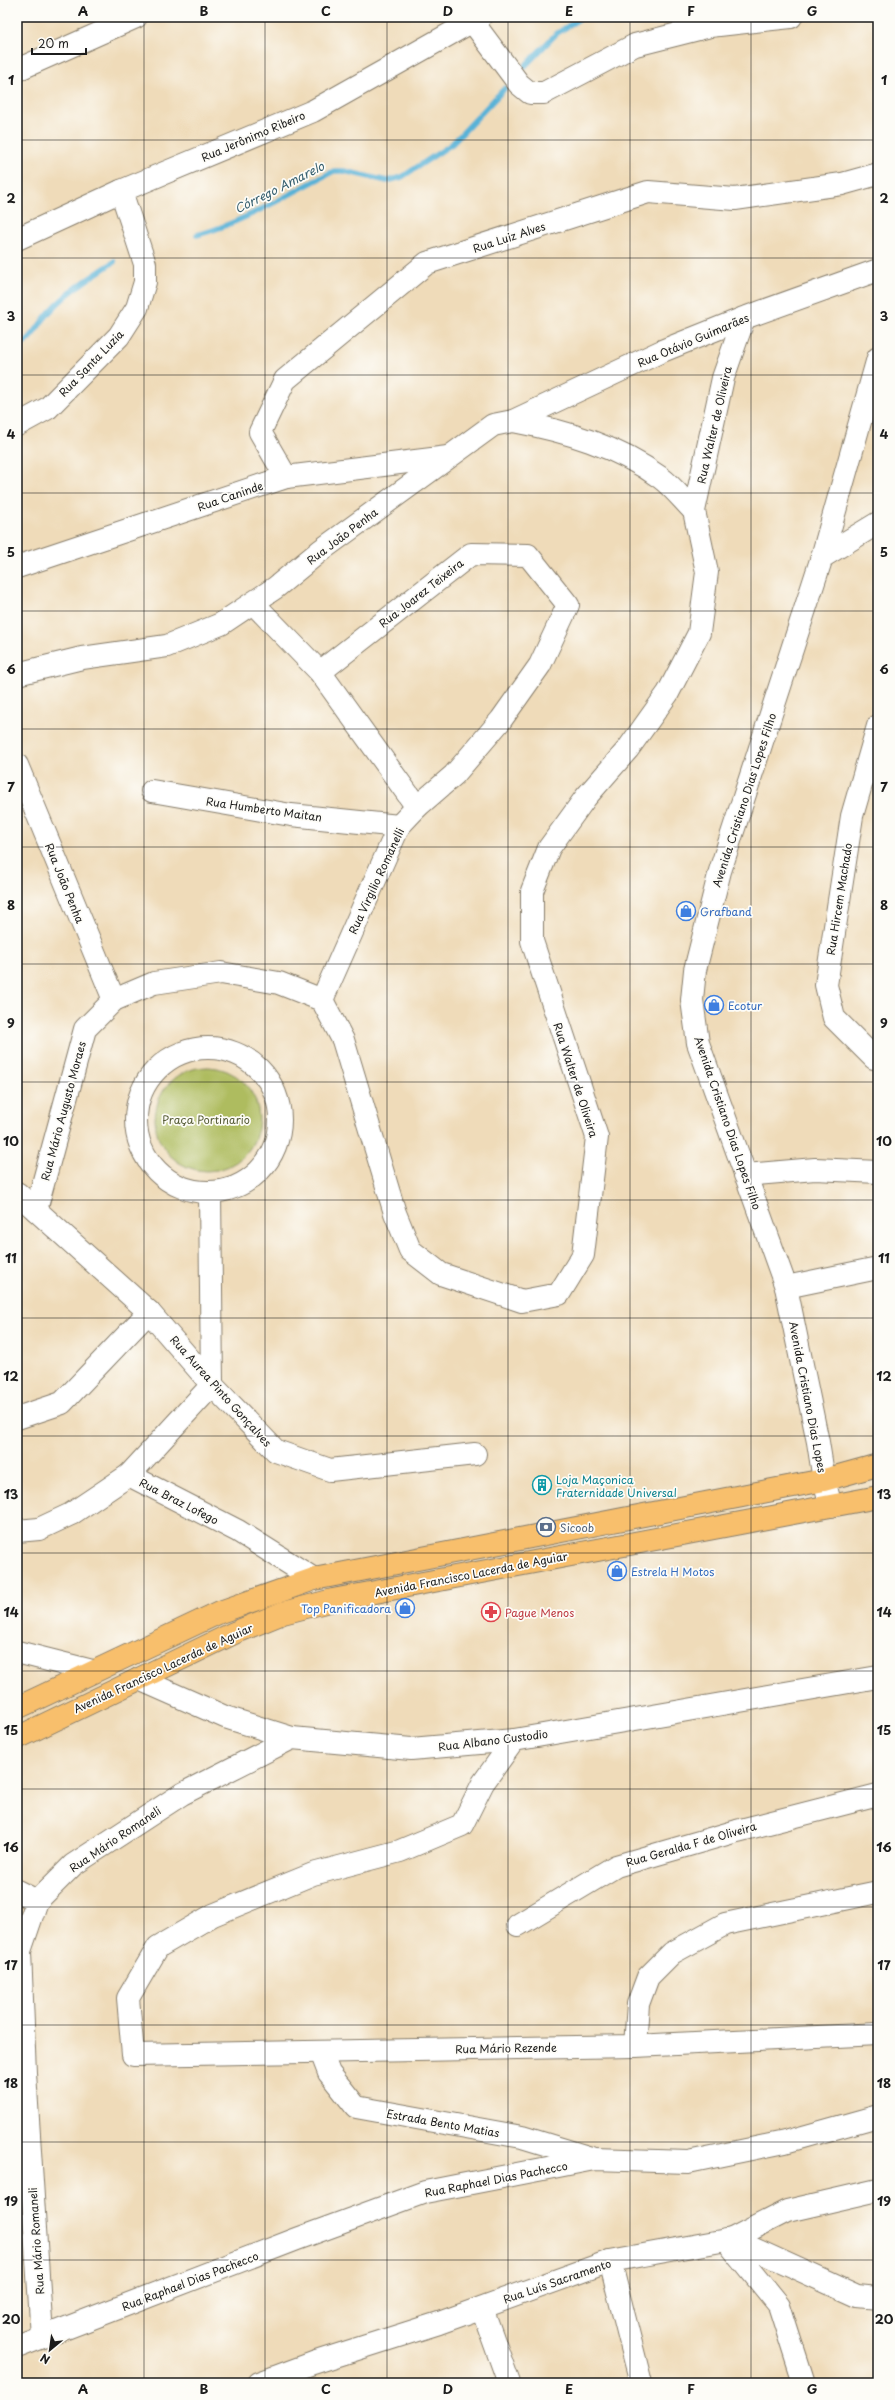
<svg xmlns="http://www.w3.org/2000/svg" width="895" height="2400" viewBox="0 0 895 2400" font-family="'Playpen Sans',sans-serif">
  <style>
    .green { fill: #aebc5e; stroke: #656c3d }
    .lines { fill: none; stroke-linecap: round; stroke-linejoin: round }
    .stream { stroke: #59b2d7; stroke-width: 5.5 }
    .minor-casing { stroke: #867c6a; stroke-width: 24 }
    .major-casing { stroke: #867c6a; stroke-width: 24 }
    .minor { stroke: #fff; stroke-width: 22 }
    .major { stroke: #f8bf6c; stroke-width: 22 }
    .grid { fill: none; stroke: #1c1c1c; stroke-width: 1; stroke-opacity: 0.55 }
    .labels { text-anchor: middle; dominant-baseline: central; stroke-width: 3.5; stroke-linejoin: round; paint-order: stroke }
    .street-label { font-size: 11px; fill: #1c1c1c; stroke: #fdfcf7 }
    .shop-label { font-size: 11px; fill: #366cbe; stroke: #fdfcf7; text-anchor: start }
    .park-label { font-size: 11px; fill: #565c36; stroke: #fdfcf7 }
    .culture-label { font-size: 11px; fill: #0d838f; stroke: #fdfcf7; text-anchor: start }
    .service-label { font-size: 11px; fill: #4e5e75; stroke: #fdfcf7; text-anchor: start }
    .health-label { font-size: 11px; fill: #be3a42; stroke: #fdfcf7; text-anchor: start }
    .water-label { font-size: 12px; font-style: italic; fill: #376070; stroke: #fdfcf7 }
    .neatline { fill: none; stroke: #1c1c1c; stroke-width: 1.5 }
    .grid-label { font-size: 13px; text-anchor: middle; font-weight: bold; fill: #1c1c1c }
  </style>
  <rect width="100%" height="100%" fill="#fdfcf7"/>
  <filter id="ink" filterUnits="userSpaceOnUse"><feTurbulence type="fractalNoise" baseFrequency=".025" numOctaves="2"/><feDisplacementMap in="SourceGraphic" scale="8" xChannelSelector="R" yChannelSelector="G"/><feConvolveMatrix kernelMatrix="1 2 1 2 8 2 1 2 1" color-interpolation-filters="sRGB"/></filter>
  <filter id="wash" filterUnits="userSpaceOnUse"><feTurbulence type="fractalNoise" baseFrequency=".012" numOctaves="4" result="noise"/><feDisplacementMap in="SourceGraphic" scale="16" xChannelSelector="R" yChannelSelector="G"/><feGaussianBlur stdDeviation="0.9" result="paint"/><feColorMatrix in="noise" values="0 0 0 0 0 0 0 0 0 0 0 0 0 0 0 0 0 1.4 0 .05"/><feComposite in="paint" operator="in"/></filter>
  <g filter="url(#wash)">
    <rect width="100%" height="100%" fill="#efdbb9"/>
    <circle class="green" cx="207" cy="1119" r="52"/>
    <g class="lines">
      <g class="stream">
        <path d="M524,67L556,34L582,17"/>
        <path d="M197,235C247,221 288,194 334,171H344L387,181L402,177L452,144L505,88"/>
        <path d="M17,346C29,343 36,330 43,320C61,296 89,278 114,262"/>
      </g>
    </g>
  </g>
  <g filter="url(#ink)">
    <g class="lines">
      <g class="minor-casing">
        <g id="minor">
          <path d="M472,21L519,84L530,93H544L635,45L710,26L791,17"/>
          <path d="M17,70L136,17"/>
          <path d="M17,239L121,191L313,111L480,17"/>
          <path d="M513,421C566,431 617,446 661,478C673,487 683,500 694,511"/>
          <path d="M17,425L48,408L119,336L137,308L145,282V264L121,191"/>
          <path d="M286,477L260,432L285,380L427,263L648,192L735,199L842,184L878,174"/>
          <path d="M822,557L878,523"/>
          <path d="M17,567L286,477L448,457"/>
          <path d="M253,603L320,672L417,807"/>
          <path d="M320,672L471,554L528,555L568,605L540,665L501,720L454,775L417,807L399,826L322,1000"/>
          <path d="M17,674L82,658L167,646L221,624L275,588L320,551L493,425L513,421L662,351L744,318L878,270"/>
          <path d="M17,765L114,1000"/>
          <path d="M152,791L291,815L399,826"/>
          <path d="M322,1000L343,1040L395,1213L410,1250L441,1274L522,1301L559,1294L583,1255L597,1137L532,941V891L549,848L586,797L628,749L668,693L699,633L707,572L694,511L723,378L744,318"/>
          <circle cx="208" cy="1120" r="72"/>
          <path d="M874,1058L834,1018L826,985L852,816L878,726"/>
          <path d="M745,1175L815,1169L878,1172"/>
          <path d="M210,1192L212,1385L129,1475L238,1531L314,1579"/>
          <path d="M17,1193L149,1312L212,1385L276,1451L330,1470L475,1454"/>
          <path d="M36,1210L85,1029L114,1000L154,983L221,973L279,983L322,1000"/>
          <path d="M786,1287L878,1268"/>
          <path d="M17,1418L62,1403L149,1312"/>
          <path d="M831,1506L824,1480L818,1442L786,1287L698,1043L692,1000L695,970L720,871L822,557L878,358"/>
          <path d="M17,1531L39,1529L71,1514L129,1475"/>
          <path d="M17,1652L92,1671"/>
          <path d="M139,1679L225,1717L292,1738L411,1749L514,1740L878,1677"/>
          <path d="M514,1740L483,1783L462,1825L400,1851L313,1874L213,1915L158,1947L128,1998L133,2055L635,2046L878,2034"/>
          <path d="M17,1891L37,1901"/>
          <path d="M518,1925L616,1866L737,1831L878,1795"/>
          <path d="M635,2046L638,2004L648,1977L672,1953L725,1924L878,1892"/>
          <path d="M321,2052L329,2073L356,2107L522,2137L591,2158"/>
          <path d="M732,2239L787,2211L878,2190"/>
          <path d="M726,2240L779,2305L804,2383"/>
          <path d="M610,2261L641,2383"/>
          <path d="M482,2308L509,2383"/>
          <path d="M42,2337L25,2073L20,1951L37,1901L73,1865L182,1794L292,1738"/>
          <path d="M17,2347L297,2239L425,2192L594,2159L688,2162L785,2142L878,2116"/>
          <path d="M259,2383L313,2363L439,2323L610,2261L732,2239L857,2296L878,2298"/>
        </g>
      </g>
      <g class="major-casing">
        <g id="major">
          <path d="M17,1708L220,1612L314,1579L824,1480L878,1465"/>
          <path d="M17,1738L234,1633L283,1613L333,1600L878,1497"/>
        </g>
      </g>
      <use href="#minor" class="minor"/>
      <use href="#major" class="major"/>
    </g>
  </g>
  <path class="grid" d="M144,17V2383M265,17V2383M387,17V2383M508,17V2383M630,17V2383M751,17V2383M17,140H878M17,258H878M17,375H878M17,493H878M17,611H878M17,729H878M17,847H878M17,964H878M17,1082H878M17,1200H878M17,1318H878M17,1436H878M17,1553H878M17,1671H878M17,1789H878M17,1907H878M17,2025H878M17,2142H878M17,2260H878"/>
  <defs>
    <g id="shop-ring" transform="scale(1)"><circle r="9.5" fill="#fdfcf7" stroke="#3f7fe0" stroke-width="1.5"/><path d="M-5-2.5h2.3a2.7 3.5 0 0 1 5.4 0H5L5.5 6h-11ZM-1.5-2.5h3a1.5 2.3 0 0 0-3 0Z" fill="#3f7fe0"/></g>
    <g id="building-ring" transform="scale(1)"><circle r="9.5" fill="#fdfcf7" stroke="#0f9aa8" stroke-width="1.5"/><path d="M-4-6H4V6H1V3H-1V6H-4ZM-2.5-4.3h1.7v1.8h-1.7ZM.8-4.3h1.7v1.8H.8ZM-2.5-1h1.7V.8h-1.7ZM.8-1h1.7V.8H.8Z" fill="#0f9aa8"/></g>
    <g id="bank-ring" transform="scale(1)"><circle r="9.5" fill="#fdfcf7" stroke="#5c6f8a" stroke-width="1.5"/><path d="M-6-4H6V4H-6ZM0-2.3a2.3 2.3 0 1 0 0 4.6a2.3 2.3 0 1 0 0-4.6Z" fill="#5c6f8a"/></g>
    <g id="pharmacy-ring" transform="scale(1)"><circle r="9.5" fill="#fdfcf7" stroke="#e0444e" stroke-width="1.5"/><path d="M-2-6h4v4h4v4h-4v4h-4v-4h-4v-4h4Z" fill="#e0444e"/></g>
  </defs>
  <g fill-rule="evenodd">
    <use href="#shop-ring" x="686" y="911"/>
    <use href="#shop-ring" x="714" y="1005"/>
    <use href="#building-ring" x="542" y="1485"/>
    <use href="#bank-ring" x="546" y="1527"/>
    <use href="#shop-ring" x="617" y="1571"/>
    <use href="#shop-ring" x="405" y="1608"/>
    <use href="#pharmacy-ring" x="491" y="1612"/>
  </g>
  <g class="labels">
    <g class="street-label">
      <text transform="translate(253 136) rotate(-23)">Rua Jerônimo Ribeiro</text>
      <text transform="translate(509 237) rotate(-18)">Rua Luiz Alves</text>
      <text transform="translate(693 340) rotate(-23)">Rua Otávio Guimarães</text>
      <text transform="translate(91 363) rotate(-46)">Rua Santa Luzia</text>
      <text transform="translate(714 425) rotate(-77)">Rua Walter de Oliveira</text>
      <text transform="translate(230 496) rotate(-19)">Rua Caninde</text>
      <text transform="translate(342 536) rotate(-37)">Rua João Penha</text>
      <text transform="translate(421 593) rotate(-38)">Rua Joarez Teixeira</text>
      <text transform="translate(744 800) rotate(-72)">Avenida Cristiano Dias Lopes Filho</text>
      <text transform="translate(264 809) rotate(8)">Rua Humberto Maitan</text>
      <text transform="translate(376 881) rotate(-65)">Rua Virgilio Romanelli</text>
      <text transform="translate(65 883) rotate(68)">Rua João Penha</text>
      <text transform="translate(839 899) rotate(-81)">Rua Hircem Machado</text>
      <text transform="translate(576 1080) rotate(72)">Rua Walter de Oliveira</text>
      <text transform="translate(63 1111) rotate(-75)">Rua Mário Augusto Moraes</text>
      <text transform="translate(728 1123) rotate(71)">Avenida Cristiano Dias Lopes Filho</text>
      <text transform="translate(221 1391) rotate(48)">Rua Aurea Pinto Gonçalves</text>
      <text transform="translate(808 1397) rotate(79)">Avenida Cristiano Dias Lopes</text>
      <text transform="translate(179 1501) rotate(27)">Rua Braz Lofego</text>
      <text transform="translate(471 1574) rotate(-11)">Avenida Francisco Lacerda de Aguiar</text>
      <text transform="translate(163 1668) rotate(-25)">Avenida Francisco Lacerda de Aguiar</text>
      <text transform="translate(493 1740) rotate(-7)">Rua Albano Custodio</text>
      <text transform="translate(115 1839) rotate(-34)">Rua Mário Romaneli</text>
      <text transform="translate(691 1844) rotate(-16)">Rua Geralda F de Oliveira</text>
      <text transform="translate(506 2048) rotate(-1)">Rua Mário Rezende</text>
      <text transform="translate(443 2123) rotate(10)">Estrada Bento Matias</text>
      <text transform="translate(496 2179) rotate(-11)">Rua Raphael Dias Pachecco</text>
      <text transform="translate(36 2241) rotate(-94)">Rua Mário Romaneli</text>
      <text transform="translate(190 2281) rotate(-21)">Rua Raphael Dias Pachecco</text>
      <text transform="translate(557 2281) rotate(-19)">Rua Luís Sacramento</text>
    </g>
    <g class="shop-label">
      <text x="700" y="911">Grafband</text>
      <text x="728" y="1005">Ecotur</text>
      <text x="631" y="1571">Estrela H Motos</text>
      <text x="391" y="1608" text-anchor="end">Top Panificadora</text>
    </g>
    <g class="park-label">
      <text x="206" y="1119">Praça Portinario</text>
    </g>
    <g class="culture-label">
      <text x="556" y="1479">Loja Maçonica<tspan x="556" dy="13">Fraternidade Universal</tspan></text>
    </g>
    <g class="service-label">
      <text x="560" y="1527">Sicoob</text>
    </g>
    <g class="health-label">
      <text x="505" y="1612">Pague Menos</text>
    </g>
    <g class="water-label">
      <text transform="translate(279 187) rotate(-27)">Córrego Amarelo</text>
    </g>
  </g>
  <rect width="895" height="2400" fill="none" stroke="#fdfcf7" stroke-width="44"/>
  <g transform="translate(50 2350) rotate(209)" stroke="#fdfcf7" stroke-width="3" paint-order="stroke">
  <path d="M0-3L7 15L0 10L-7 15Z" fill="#1c1c1c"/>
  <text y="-6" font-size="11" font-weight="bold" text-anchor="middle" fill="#1c1c1c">N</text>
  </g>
  <path d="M32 48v6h54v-6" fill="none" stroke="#1c1c1c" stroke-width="2"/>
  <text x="38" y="48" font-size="12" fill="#1c1c1c" stroke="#fdfcf7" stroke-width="3" paint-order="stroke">20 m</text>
  <rect x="22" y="22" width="851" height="2356" class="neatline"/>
  <g class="grid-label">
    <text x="83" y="16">A</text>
    <text x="204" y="16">B</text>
    <text x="326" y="16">C</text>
    <text x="448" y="16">D</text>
    <text x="569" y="16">E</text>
    <text x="691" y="16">F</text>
    <text x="812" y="16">G</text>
    <text x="11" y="85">1</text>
    <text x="884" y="85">1</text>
    <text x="11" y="203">2</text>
    <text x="884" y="203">2</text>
    <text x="11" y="321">3</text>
    <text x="884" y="321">3</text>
    <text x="11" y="439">4</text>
    <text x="884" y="439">4</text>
    <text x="11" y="557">5</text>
    <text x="884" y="557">5</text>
    <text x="11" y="674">6</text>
    <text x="884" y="674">6</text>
    <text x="11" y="792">7</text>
    <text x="884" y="792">7</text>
    <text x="11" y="910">8</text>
    <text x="884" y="910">8</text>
    <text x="11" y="1028">9</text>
    <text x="884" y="1028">9</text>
    <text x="11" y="1146">10</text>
    <text x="884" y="1146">10</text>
    <text x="11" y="1263">11</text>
    <text x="884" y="1263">11</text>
    <text x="11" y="1381">12</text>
    <text x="884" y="1381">12</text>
    <text x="11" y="1499">13</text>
    <text x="884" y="1499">13</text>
    <text x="11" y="1617">14</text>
    <text x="884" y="1617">14</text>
    <text x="11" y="1735">15</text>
    <text x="884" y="1735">15</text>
    <text x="11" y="1852">16</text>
    <text x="884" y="1852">16</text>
    <text x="11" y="1970">17</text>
    <text x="884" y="1970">17</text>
    <text x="11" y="2088">18</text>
    <text x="884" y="2088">18</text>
    <text x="11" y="2206">19</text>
    <text x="884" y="2206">19</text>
    <text x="11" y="2324">20</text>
    <text x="884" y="2324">20</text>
    <text x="83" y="2394">A</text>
    <text x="204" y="2394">B</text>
    <text x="326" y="2394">C</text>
    <text x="448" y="2394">D</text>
    <text x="569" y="2394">E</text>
    <text x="691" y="2394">F</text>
    <text x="812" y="2394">G</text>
  </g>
</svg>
